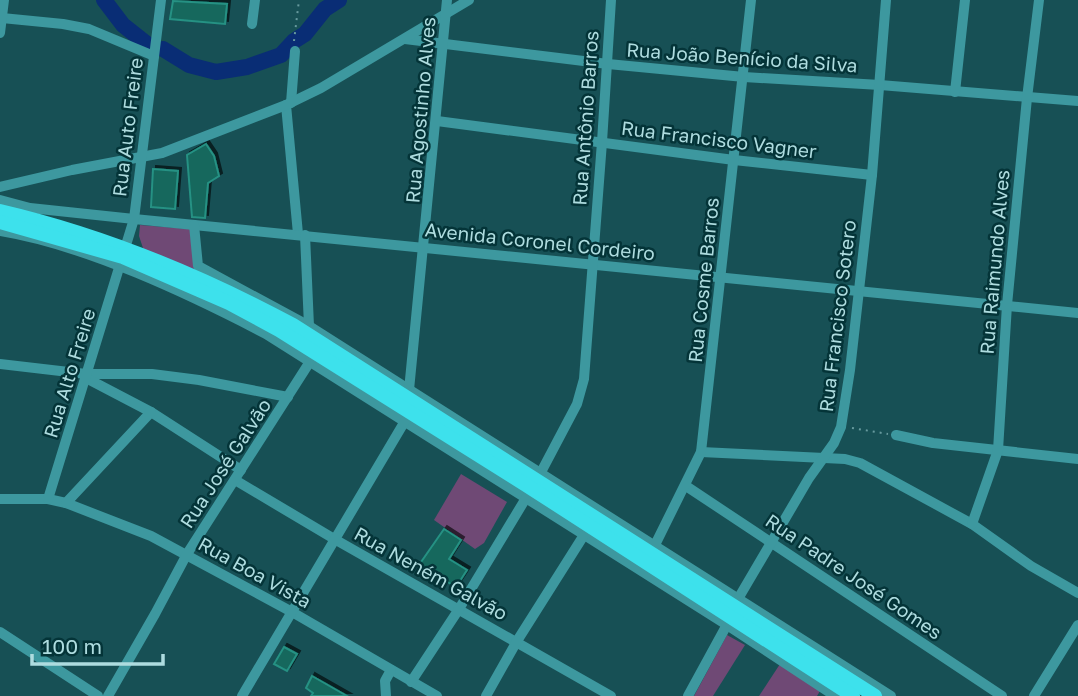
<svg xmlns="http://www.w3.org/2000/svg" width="1078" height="696" viewBox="0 0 1078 696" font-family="'Golos Text',sans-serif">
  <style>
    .green { fill: #6f4975 }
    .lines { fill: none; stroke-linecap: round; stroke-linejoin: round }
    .river { stroke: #092d75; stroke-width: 16 }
    .building { fill: #14675d; stroke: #259183; stroke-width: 2; filter: url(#shadow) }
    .path { stroke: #679a9e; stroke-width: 2; stroke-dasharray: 2 5; stroke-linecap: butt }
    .minor { stroke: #3d989f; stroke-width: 10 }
    .major { stroke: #3de1ec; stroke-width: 14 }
    .labels { text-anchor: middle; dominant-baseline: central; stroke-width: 5; stroke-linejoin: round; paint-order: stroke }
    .street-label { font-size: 19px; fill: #aedcdf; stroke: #043438 }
  </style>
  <defs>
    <filter id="shadow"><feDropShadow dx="3" dy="-3" stdDeviation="0" flood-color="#0009"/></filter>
  </defs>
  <rect width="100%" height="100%" fill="#175055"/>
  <g class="green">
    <path d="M140,225L190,229L194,267L219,281L144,251L139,236Z"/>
    <path d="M461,474L507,502L484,543L475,549L434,520Z"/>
    <path d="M727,635L745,645L713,696H694Z"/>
    <path d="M780,664L820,691L817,696H759Z"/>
  </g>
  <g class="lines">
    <g class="river">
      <path d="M104,0L123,25L147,44"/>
      <path d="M163,49L189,65L216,72L247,67L281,55L294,41L305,34L325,9L339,0"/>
    </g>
  </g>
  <g class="building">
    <path d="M173,1L227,4L225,24L170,19Z"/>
    <path d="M206,144L214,156L219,176L208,183L205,218L192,217L187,155Z"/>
    <path d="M153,169L178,171L175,209L151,207Z"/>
    <path d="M444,529L461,540L449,559L467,570L456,587L419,565Z"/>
    <path d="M284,647L297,654L287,671L274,664Z"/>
    <path d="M312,676L347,696H311L313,693L306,688Z"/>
  </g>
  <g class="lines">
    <g class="path">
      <path d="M294,41L299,0"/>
      <path d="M852,428L888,434"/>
    </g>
    <g class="minor">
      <path d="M2,18L63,24L89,29L154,56"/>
      <path d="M252,24L255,0"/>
      <path d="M0,33L4,0"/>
      <path d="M405,39L608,64L744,77L880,85L1078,101"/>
      <path d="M955,92L965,0"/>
      <path d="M291,103L295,51"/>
      <path d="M286,105L298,234"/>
      <path d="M437,121L734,160L872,175"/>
      <path d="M0,187L72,170L162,153L286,105L321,88L469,0"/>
      <path d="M0,200L30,208L134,219L1078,313"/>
      <path d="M194,225L198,266L309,326L891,696"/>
      <path d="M0,231C86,245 189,294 266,334L727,625L835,696"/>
      <path d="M305,235L309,326"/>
      <path d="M0,364L86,374H152L199,380L288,397"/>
      <path d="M86,378L151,412L241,470"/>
      <path d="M409,390L447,0"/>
      <path d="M896,435L933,443L1078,459"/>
      <path d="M701,452L845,459L860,463L972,524L1031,566L1078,593"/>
      <path d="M539,476L577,404L584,379L602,142L611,0"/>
      <path d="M235,480L336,540L611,696"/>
      <path d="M686,486L1002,696"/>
      <path d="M0,499H48L66,503L151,536L292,612L437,696"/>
      <path d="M48,499L134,219L161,0"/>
      <path d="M66,503L151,412"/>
      <path d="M972,524L998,450L1007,305L1027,98L1039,0"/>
      <path d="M652,551L701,452L751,0"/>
      <path d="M735,604L809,478L834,443L841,427L850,370L872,175L886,0"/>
      <path d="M0,632L98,696"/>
      <path d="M411,682L459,609L526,498"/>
      <path d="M108,696L155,614L187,554L311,360"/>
      <path d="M242,696L405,421"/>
      <path d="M386,696L385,681L391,670"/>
      <path d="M486,696L517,641L584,535L588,533"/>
      <path d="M688,696L729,621"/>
      <path d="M1034,696L1078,625"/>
    </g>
    <g class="major">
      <path d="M0,211C103,235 200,275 293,325L875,696"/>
      <path d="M0,222L123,257L229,303L279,330L526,485L853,696"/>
    </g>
  </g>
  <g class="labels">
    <g class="street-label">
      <text transform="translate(742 57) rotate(4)">Rua João Benício da Silva</text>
      <text transform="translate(420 110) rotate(-85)">Rua Agostinho Alves</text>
      <text transform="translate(585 118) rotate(-86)">Rua Antônio Barros</text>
      <text transform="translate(127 127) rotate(-83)">Rua Auto Freire</text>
      <text transform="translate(719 139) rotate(7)">Rua Francisco Vagner</text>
      <text transform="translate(540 241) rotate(6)">Avenida Coronel Cordeiro</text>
      <text transform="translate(994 262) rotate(-85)">Rua Raimundo Alves</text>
      <text transform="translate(703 280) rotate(-84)">Rua Cosme Barros</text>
      <text transform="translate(837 316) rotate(-83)">Rua Francisco Sotero</text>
      <text transform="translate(69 373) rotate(-73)">Rua Alto Freire</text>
      <text transform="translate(225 463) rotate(-57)">Rua José Galvão</text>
      <text transform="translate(255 572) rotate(29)">Rua Boa Vista</text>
      <text transform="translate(431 573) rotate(29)">Rua Neném Galvão</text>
      <text transform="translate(854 576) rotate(34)">Rua Padre José Gomes</text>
    </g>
  </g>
  <path d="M32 654v10h131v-10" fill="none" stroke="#aedcdf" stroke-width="3.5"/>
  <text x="42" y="654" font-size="21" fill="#aedcdf" stroke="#043438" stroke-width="5" paint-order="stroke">100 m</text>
</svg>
